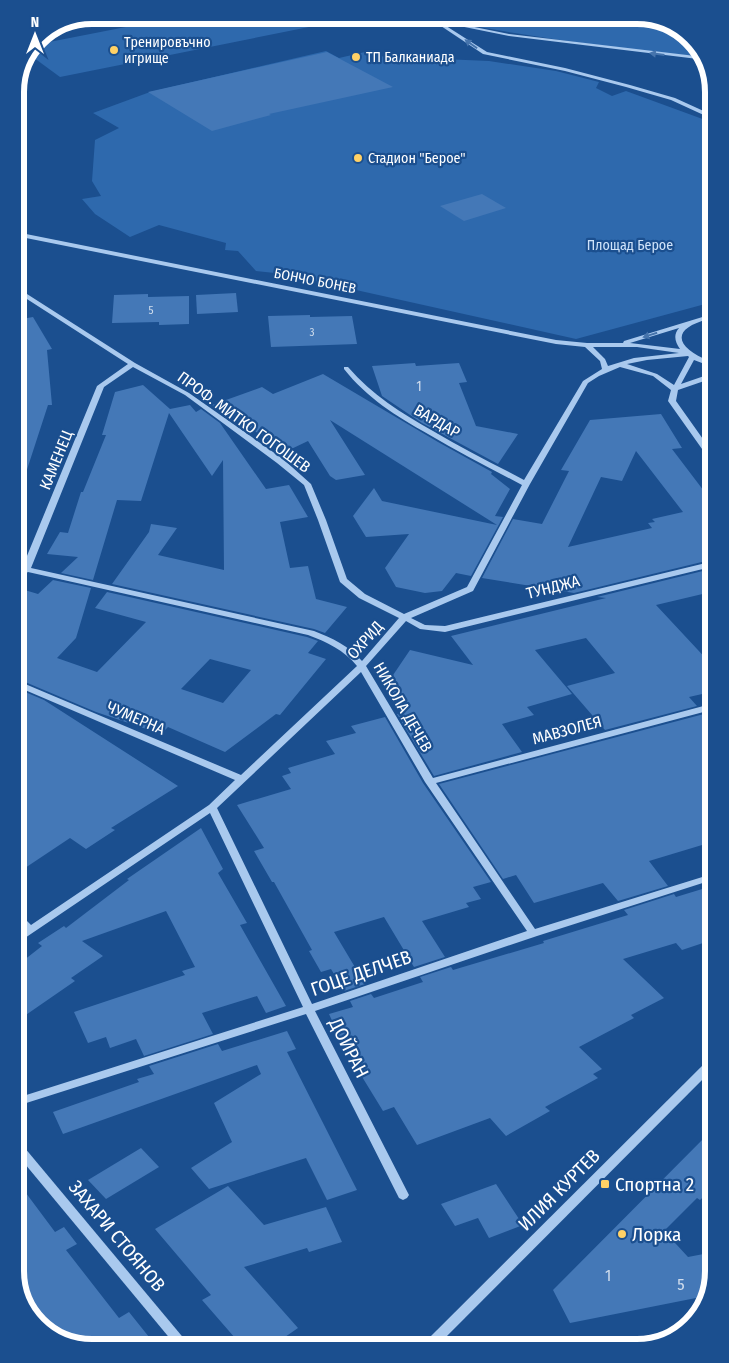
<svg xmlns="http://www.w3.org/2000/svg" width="729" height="1363" viewBox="0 0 729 1363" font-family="'Fira Sans Condensed',sans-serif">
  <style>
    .green { fill: #2e69ad }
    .building { fill: #4478b7; fill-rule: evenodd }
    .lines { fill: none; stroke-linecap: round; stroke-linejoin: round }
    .minor { fill: #a9c9ee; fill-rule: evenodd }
    .oneway { fill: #4674ac }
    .poi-dot { fill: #ffd166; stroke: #1b4f8f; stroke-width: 2 }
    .labels { text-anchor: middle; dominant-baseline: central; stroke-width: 4.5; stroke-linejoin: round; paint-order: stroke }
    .far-number-label { font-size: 11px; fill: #d0dded }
    .far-poi-label { font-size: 14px; fill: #fff; stroke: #1b4f8f; text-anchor: start }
    .far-park-label { font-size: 14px; fill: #cfe3fa; stroke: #1b4f8f }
    .far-street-label { font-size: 14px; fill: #fff; stroke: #1b4f8f }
    .number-label { font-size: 14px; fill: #d0dded }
    .street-label { font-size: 16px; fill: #fff; stroke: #1b4f8f }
    .near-number-label { font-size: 16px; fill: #d0dded }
    .near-street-label { font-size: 19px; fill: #fff; stroke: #1b4f8f }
    .near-poi-label { font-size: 19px; fill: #fff; stroke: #1b4f8f; text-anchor: start }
    .rim { fill: none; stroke: #fff; stroke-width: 6 }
  </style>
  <rect width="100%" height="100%" fill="#1b4f8f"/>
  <g class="green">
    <path d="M92,15H147L45,34Z"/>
    <path d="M187,15H288L309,27L60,77L30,55L34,45Z"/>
    <path d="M417,15H642L680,28L703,57C607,47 512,35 417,15Z"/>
    <path d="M326,51L339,58L365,52L372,56L489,61L556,71L599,82L596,88L612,96L626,91L708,121L709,220L705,224L709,231V303L576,339L284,274L256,271L238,251L225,250L226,243L159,225L130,237L95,214L82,199L101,196L92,181L95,140L119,128L93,113L150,92Z"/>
  </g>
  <g class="building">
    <path d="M327,52L393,87L269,114L271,115L212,131L148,92Z"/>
    <path d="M482,194L506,208L464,221L440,206Z"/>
    <path d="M236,293L238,312L197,314L196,295Z"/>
    <path d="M148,294V297L189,296V324L159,325V322L112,323L114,295Z"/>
    <path d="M310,315V317L352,316L357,344L271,347L268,316Z"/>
    <path d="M33,317L52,349L47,350L52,405H48L21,488L17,487L16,320Z"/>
    <path d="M415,363L416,366L459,363L467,382L459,383L476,426L518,434L498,464L422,423L382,396L372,366Z"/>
    <path d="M323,374L438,442L492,472L491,474L510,489L495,516L503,517L471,576L456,573L442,591L425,593L396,587L385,568L409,534L366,537L353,516L374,488L382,501L497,525L330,420L365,475L336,480L330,476L308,441L287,451L212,405L262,387L273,394Z"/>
    <path d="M143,385L170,409L190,405L196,412L201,409L220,423L266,489L289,485L308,517L280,522L290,568L308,566L316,599L347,607L325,633L314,629L112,584L149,532L151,524L177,528L158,555L224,570L223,460L212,476L169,413L141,501L117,500L93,580L61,573L78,557L47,554L60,532L68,533L81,492H83L106,435H102L115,392Z"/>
    <path d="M661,414L682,448L672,449L710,499V560L574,593L482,578L513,519L542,524L569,471L561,470L590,420ZM636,451L683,512L652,519L655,522L648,523L652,528L568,547L601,477L622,481Z"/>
    <path d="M711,569V592L656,605L711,664V692L689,697L697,706L605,730L567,686L615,673L586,638L535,650L572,694L527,707L534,715L502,724L522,752L434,776L397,714L406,712L387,684L410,650L473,665L451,636L606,598L597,597Z"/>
    <path d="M53,580L91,588L76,638L57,658L97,672L146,622L95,608L107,592L307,637L318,641L308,653L326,659L280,715L276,714L225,752L168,727L161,734L96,712L18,679V588L38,594ZM210,659L251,670L223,703L181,689Z"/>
    <path d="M18,689L44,700L178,786L111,828L115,830L86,849L70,838L19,872Z"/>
    <path d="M704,714L711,721L712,842L649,861L668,886L618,901L603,883L534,903L516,875L503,879L439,784Z"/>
    <path d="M385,717L423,783L491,882L473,887L481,899L466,903L469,907L422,921L445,957L414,967L384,917L334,932L365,984L344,991L331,969L321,972L309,951L312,950L274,882H272L254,851L264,848L237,805L291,789L282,776L291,773L288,768L335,754L326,741L356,733L351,726Z"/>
    <path d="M201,828L223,869L218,873L247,923L240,925L286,1006L266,1013L257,996L202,1013L213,1034L144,1056L136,1039L110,1048L106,1037L88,1043L74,1012L185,975L182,971L195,967L166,911L82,941L103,956L71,978L75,981L20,1019L19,964L42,946L38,943L64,926L66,928L129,880L127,879Z"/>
    <path d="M712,886V940L682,950L676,943L623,959L664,998L631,1015L634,1018L579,1047L602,1069L593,1074L598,1078L545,1107L550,1111L506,1136L490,1118L417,1145L394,1107L383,1111L345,1049L329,1014L353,1007L350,1001L371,994L374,998L423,982L420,977L451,967L453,970L544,943L543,941L628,915L624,910L674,894L676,897Z"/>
    <path d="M287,1031L296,1049L287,1052L357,1190L327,1200L306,1158L209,1189L191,1168L232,1142L214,1103L261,1074L257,1065L63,1134L53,1112L139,1082L137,1079L154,1074L149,1066L218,1044L222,1051Z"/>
    <path d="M713,1129L714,1187L700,1200L697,1198L664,1231L688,1257L714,1252V1271L706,1296L570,1323L553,1290Z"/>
    <path d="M141,1148L159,1167L106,1199L88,1180Z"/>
    <path d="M496,1184L523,1225L489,1238L478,1218L455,1226L441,1204Z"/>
    <path d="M20,1185L55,1232L64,1227L77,1244L66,1250L119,1318L129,1312L157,1347L87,1348L49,1335L21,1301Z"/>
    <path d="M228,1186L264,1225L326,1207L342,1242L309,1252L307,1248L244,1267L298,1328L272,1346H242L202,1300L211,1295L155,1229Z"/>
  </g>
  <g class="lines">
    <g class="minor">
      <path d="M405,15H415L509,34L704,57L706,60L509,36Z"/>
      <path d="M443,24L487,52L565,68L630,85L675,98L708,113V117L671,100L626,87L565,71L483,54L441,26V25Z"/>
      <path d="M16,232L556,340L587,343H623L624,341L709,315V319C669,329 676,348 710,361V366L694,360L681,384L710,374V379L678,390L676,401L710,449V456H707L668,401L671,390L653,376L620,367L599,376L588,383L530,484L473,591L411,618L425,625L445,626L710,562L711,567L445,632L420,629L406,621L366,666L433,778L711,704V710L436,783L535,929L712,874V880L537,936L315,1011L409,1195L407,1198L403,1200L399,1198L306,1014L20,1105V1097L303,1007L210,813L19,942V933L24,930L19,926V916L23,917L31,925L209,805L235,780L18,687V681L241,775L357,666C344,650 327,642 308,635L28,572L18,578L17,572L22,568L97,386L128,364L16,292V287L135,363L189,393L283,459L311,484L326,520L347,579L365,594L404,614L467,587L522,485C490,468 458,452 428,434C396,416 367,398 344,369V367H348C372,395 401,413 433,431C463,449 494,464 524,480L583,381L602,369L600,361L585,347L556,344L16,236ZM679,328C673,335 675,342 680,349L630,343ZM593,347H637L679,353L634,358L608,366L605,359ZM688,356L689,357L674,385L657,374L627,364L647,360ZM133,367L185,395L277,463L304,485L318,520L340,582L359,598L399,618L362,661C349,646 332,638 314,631L31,568L104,387ZM361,672L425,782L527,931L312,1004L217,808Z"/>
      <path d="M713,1058V1069L439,1344H425L427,1340L709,1059Z"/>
      <path d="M20,1146L24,1147L191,1347H177L20,1158Z"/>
      <path d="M674,1331L679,1332L667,1342H635L637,1338L641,1337Z"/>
    </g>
  </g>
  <defs><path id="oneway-solid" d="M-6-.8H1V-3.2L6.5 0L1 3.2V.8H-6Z" transform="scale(1.25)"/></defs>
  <g class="oneway">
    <use href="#oneway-solid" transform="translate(471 44) rotate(-145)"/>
    <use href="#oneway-solid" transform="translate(657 54) rotate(-173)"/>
    <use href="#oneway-solid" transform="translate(650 335) rotate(163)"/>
  </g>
  <g class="poi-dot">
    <circle cx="114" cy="50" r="5"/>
    <circle cx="356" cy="57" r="5"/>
    <circle cx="358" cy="158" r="5"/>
    <rect x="600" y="1179" width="10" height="10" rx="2.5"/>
    <circle cx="622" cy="1234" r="5"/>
  </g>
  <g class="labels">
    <g class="far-number-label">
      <text x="151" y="310">5</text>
      <text x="312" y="332">3</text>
    </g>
    <g class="far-poi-label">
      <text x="124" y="42">Тренировъчно<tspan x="124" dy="16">игрище</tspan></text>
      <text x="366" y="57">ТП Балканиада</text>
      <text x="368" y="158">Стадион "Берое"</text>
    </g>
    <g class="far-park-label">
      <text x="630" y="245">Площад Берое</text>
    </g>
    <g class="far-street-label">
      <text transform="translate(315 281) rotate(11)">БОНЧО БОНЕВ</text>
    </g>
    <g class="number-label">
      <text x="419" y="386">1</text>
    </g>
    <g class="street-label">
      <text transform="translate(437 421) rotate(30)">ВАРДАР</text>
      <text transform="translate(244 422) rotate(36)">ПРОФ. МИТКО ГОГОШЕВ</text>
      <text transform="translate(56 460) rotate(-68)">КАМЕНЕЦ</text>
      <text transform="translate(553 587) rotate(-14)">ТУНДЖА</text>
      <text transform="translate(365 640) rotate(-48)">ОХРИД</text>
      <text transform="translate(403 707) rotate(60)">НИКОЛА ДЕЧЕВ</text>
      <text transform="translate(136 718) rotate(23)">ЧУМЕРНА</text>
      <text transform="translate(567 730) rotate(-15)">МАВЗОЛЕЯ</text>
    </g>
    <g class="near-number-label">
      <text x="608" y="1275">1</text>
      <text x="681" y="1284">5</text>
    </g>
    <g class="near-street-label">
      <text transform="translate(361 973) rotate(-19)">ГОЦЕ ДЕЛЧЕВ</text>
      <text transform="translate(349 1048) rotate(63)">ДОЙРАН</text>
      <text transform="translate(559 1190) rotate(-45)">ИЛИЯ КУРТЕВ</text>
      <text transform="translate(117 1236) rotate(50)">ЗАХАРИ СТОЯНОВ</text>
    </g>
    <g class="near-poi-label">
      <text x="615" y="1184">Спортна 2</text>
      <text x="632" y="1234">Лорка</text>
    </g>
  </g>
  <path d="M0 0H729V1363H0ZM92 24H637A68 68 0 0 1 705 92V1271A68 68 0 0 1 637 1339H92A68 68 0 0 1 24 1271V92A68 68 0 0 1 92 24Z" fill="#1b4f8f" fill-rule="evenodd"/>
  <path class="rim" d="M92 24H637A68 68 0 0 1 705 92V1271A68 68 0 0 1 637 1339H92A68 68 0 0 1 24 1271V92A68 68 0 0 1 92 24Z"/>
  <g transform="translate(35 35)" stroke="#1b4f8f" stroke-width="4" paint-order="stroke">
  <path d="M0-4L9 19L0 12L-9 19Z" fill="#ffffff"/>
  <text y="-8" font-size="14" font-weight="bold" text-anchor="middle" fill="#ffffff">N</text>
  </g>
</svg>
